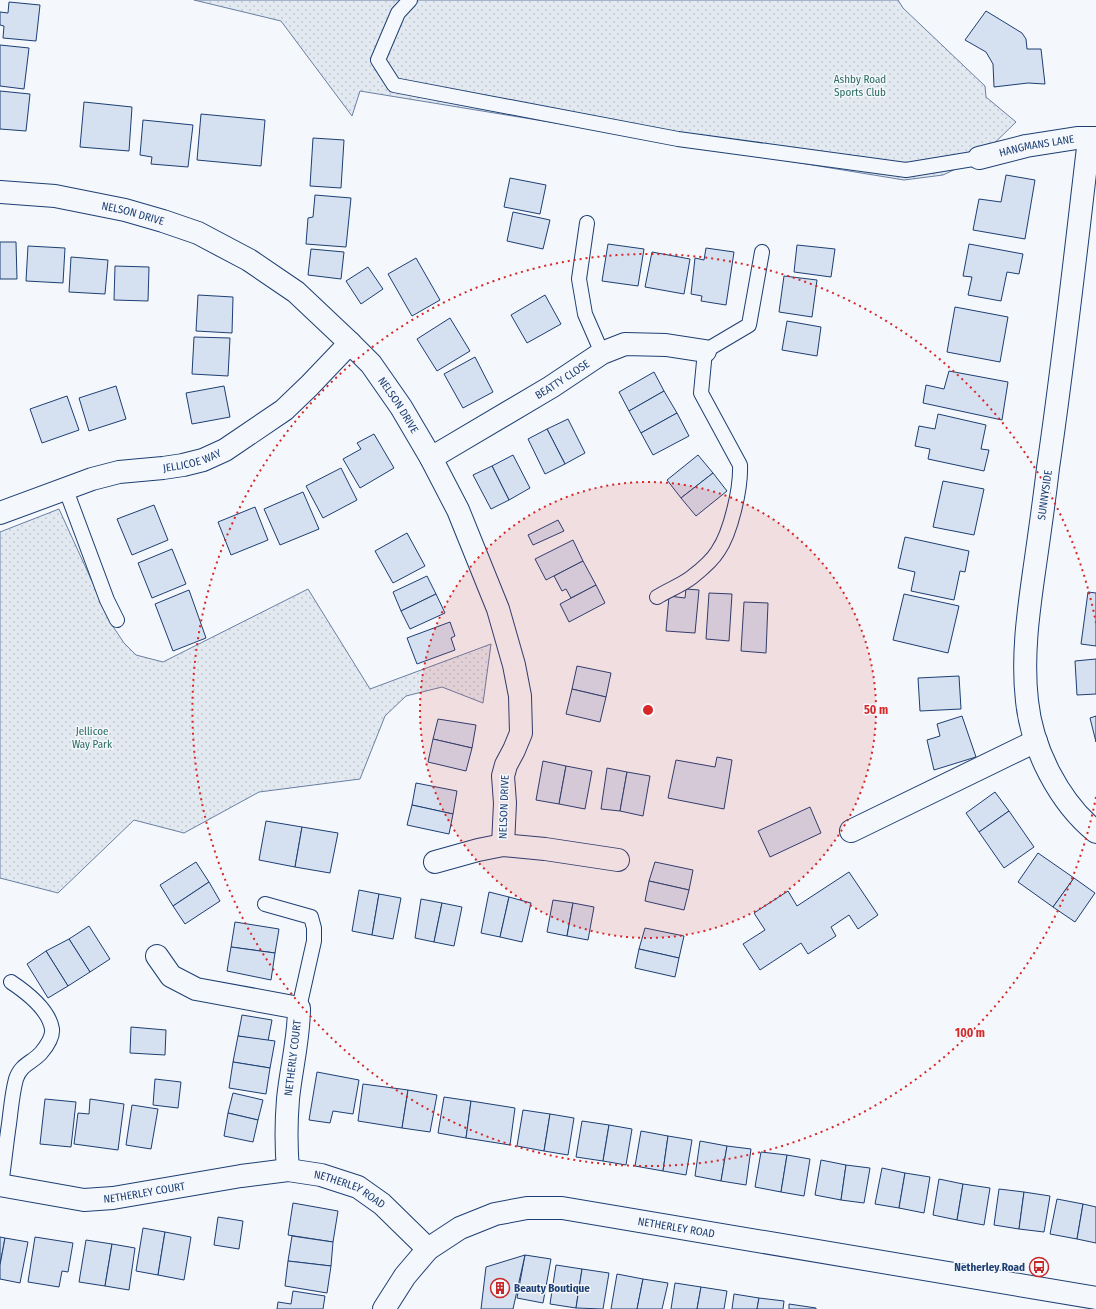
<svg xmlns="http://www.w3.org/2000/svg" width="1096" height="1309" viewBox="0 0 1096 1309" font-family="'Fira Sans Condensed',sans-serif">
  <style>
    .park { fill: url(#park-dots); stroke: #687fa3 }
    .building { fill: #d5e0f0; stroke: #1d3f73 }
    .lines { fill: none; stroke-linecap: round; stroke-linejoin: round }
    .service-casing { stroke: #1d3f73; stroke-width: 16 }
    .minor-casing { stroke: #1d3f73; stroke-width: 24 }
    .service { stroke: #f4f7fb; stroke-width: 14 }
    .minor { stroke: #f4f7fb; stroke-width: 22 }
    .ring { fill: none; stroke: #d62828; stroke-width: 2; stroke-dasharray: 2 4 }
    .labels { text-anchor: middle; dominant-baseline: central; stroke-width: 3; stroke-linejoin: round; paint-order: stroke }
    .park-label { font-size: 11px; fill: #2c6c60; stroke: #f4f7fb }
    .street-label { font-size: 11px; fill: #1d3f73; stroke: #f4f7fb }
    .poi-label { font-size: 11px; font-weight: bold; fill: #1d3f73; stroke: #f4f7fb; text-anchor: end }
    .centre { fill: #d62828; stroke: #f4f7fb; stroke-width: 2 }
    .ring-label { font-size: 12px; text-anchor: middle; font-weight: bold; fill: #d62828; stroke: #f4f7fb; stroke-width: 3; stroke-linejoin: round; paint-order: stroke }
  </style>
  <defs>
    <pattern id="park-dots" width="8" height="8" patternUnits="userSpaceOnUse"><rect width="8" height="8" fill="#e3e9f0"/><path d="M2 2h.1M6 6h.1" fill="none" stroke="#c2c9d1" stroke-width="1.8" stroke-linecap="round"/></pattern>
  </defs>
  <rect width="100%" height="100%" fill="#f4f7fb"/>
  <g class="park">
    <path d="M194,0H898L903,8L985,86L986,97L1016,122L979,158L943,175L904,180L360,91L352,116L281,21Z"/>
    <path d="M59,509L112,625L124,643L136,655L163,662L308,589L370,689L491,644L483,703L442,687L406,696L385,716L360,779L259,792L184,833L134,820L58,893L0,878V532Z"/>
  </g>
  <g class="building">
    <path d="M9,2L40,5L36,41L3,38L4,26L0,25V12L8,13Z"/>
    <path d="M986,11L1022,33L1026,39L1027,49H1041L1045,84L1028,83L994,87L993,64L986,52L965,40Z"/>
    <path d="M0,45L29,48L24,89L0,86Z"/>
    <path d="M0,91L30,94L26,131L0,129Z"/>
    <path d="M84,102L132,107L129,151L80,147Z"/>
    <path d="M201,114L265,120L261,166L197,160Z"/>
    <path d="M143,120L193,125L188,167L151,164L152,157L140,155Z"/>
    <path d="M313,138L344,140L341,188L310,186Z"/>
    <path d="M1006,175L1035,180L1025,239L973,230L979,199L1001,202Z"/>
    <path d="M510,178L546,185L540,214L504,207Z"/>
    <path d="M315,195L351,198L346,247L306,244L308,218L313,217Z"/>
    <path d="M513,212L550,220L543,249L507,241Z"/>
    <path d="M0,242H16L17,279H0Z"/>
    <path d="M608,244L644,249L638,286L602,281Z"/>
    <path d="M969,244L1023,254L1019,274L1007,272L1001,301L968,295L972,277L963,276Z"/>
    <path d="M797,245L835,249L831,277L794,272Z"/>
    <path d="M28,246L65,248L63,283L26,281Z"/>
    <path d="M706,248L734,252L726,305L701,301L702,296L691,294L695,258L704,260Z"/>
    <path d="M311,249L344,252L341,279L308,275Z"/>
    <path d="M652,252L690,259L684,294L645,287Z"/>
    <path d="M71,257L108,260L105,294L69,292Z"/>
    <path d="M416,258L440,300L412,316L388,274Z"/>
    <path d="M115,266L149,267L148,301L114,300Z"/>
    <path d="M368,267L383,289L361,304L346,281Z"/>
    <path d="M784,276L817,280L812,317L779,312Z"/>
    <path d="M198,295L233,297L232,333L196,331Z"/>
    <path d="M545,295L561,324L527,343L511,315Z"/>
    <path d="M955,307L1008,317L1000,362L947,352Z"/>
    <path d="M450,318L470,351L437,371L417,339Z"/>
    <path d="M787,321L821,327L817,356L782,350Z"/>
    <path d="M194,337L230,338L228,376L192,374Z"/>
    <path d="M475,357L493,392L463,408L444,374Z"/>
    <path d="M949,371L1008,382L1002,420L923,403L926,385L944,389Z"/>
    <path d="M654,372L664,391L629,411L619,392Z"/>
    <path d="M116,386L126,419L89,431L79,398Z"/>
    <path d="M224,386L230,417L192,424L186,393Z"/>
    <path d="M664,391L677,413L641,433L629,411Z"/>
    <path d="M67,396L79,430L42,443L30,409Z"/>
    <path d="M677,413L689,436L653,455L641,433Z"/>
    <path d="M938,414L986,425L981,449L989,450L984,471L928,459L930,449L915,446L919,426L935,429Z"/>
    <path d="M568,419L585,453L565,464L547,429Z"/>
    <path d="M547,429L565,464L545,474L528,439Z"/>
    <path d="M374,434L394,468L360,488L343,459L361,449L357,443Z"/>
    <path d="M513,455L530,488L509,500L492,466Z"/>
    <path d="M698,455L713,473L681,498L667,480Z"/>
    <path d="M492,466L509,500L491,509L473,475Z"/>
    <path d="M341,468L357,500L323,518L306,486Z"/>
    <path d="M713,473L727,491L696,516L681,498Z"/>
    <path d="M943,481L984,489L974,535L933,527Z"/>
    <path d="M303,492L319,529L280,545L264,509Z"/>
    <path d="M154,505L168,540L132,555L117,519Z"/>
    <path d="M255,507L268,540L231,555L218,522Z"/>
    <path d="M558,520L564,531L533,545L528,535Z"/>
    <path d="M407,533L425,566L393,583L375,551Z"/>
    <path d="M905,537L969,551L965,572L960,571L954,600L911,591L915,572L898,568Z"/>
    <path d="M573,540L583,561L546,580L535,559Z"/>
    <path d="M172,549L186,584L152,598L138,563Z"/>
    <path d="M583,561L596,585L571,598L566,589L562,591L554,576Z"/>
    <path d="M427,576L436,594L401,611L393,592Z"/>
    <path d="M596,585L605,603L569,622L560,604Z"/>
    <path d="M686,589L699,590L695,633L666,631L669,596L685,598Z"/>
    <path d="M189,590L206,638L173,651L155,604Z"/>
    <path d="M1088,592L1096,593V646L1081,644Z"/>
    <path d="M709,593L732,594L729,641L706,639Z"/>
    <path d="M436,594L445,613L410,629L401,611Z"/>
    <path d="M904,594L959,606L948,653L893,640Z"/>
    <path d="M744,602L768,603L766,653L741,651Z"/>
    <path d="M450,622L455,636L451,638L455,650L417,664L407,638Z"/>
    <path d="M1096,659V694L1077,695L1075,661Z"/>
    <path d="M577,666L611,673L606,697L572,689Z"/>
    <path d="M959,676L961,709L920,711L918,678Z"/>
    <path d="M572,689L606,697L600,722L566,714Z"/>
    <path d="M962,716L976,757L934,770L927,740L940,736L937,724Z"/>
    <path d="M1096,716V742L1090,718Z"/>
    <path d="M438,719L476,725L472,748L433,739Z"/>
    <path d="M433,739L472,748L466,771L428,762Z"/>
    <path d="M717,757L732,760L724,809L668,798L676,760L715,767Z"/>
    <path d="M543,761L566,766L559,804L536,800Z"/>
    <path d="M566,766L592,771L585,809L559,804Z"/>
    <path d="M607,768L627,772L620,811L601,809Z"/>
    <path d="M627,772L650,776L643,816L620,811Z"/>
    <path d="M416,783L457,791L453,814L412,805Z"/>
    <path d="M995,792L1009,811L979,832L966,813Z"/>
    <path d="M412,805L453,814L449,834L407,825Z"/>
    <path d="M810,807L821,833L770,857L758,831Z"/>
    <path d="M1009,811L1034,847L1004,868L979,832Z"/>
    <path d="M266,821L302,827L295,867L259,860Z"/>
    <path d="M302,827L338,833L330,873L295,867Z"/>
    <path d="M1038,853L1074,878L1053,907L1018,882Z"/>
    <path d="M196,862L209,882L173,906L160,885Z"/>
    <path d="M655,862L693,870L689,890L649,881Z"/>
    <path d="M849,872L878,915L858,929L849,915L831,927L836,936L808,954L801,943L760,970L743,944L765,930L754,913L788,891L797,906Z"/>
    <path d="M1074,878L1095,893L1075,922L1053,907Z"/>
    <path d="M649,881L689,890L684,910L645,901Z"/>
    <path d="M209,882L220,901L185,924L173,906Z"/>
    <path d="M359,890L379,894L372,935L352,931Z"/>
    <path d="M489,892L509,897L500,937L481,933Z"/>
    <path d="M379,894L401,898L393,939L372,935Z"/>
    <path d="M509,897L531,903L522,942L500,937Z"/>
    <path d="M421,899L442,903L434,942L415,938Z"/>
    <path d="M553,900L573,903L567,936L547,932Z"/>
    <path d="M442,903L462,907L454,946L434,942Z"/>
    <path d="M573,903L594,907L588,940L567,936Z"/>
    <path d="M235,922L279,929L275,953L231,947Z"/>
    <path d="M89,926L110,959L90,972L69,939Z"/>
    <path d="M645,928L684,936L679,958L639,949Z"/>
    <path d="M69,939L90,972L68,986L46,951Z"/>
    <path d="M231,947L275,953L271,980L227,971Z"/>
    <path d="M639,949L679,958L675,977L635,968Z"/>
    <path d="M46,951L68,986L48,998L27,964Z"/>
    <path d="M242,1015L272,1020L268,1041L238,1036Z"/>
    <path d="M131,1027L166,1030L165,1055L130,1053Z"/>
    <path d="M238,1036L275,1041L270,1068L233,1062Z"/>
    <path d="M233,1062L270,1068L266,1094L229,1088Z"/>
    <path d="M317,1072L359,1080L353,1114L333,1111L330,1123L309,1120Z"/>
    <path d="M155,1079L181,1082L178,1108L153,1105Z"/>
    <path d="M363,1084L408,1090L402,1128L358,1121Z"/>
    <path d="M408,1090L437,1095L430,1132L402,1128Z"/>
    <path d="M233,1093L263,1100L258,1120L228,1113Z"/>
    <path d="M444,1097L471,1101L466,1138L438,1133Z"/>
    <path d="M45,1099L76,1102L71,1147L40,1144Z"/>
    <path d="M90,1099L124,1104L118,1150L74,1144L78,1113L89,1114Z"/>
    <path d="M471,1101L515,1108L510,1145L466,1138Z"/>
    <path d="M132,1105L158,1109L151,1149L126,1145Z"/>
    <path d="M523,1110L550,1114L544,1151L517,1146Z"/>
    <path d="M228,1113L258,1120L253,1142L224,1136Z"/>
    <path d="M550,1114L574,1118L568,1155L544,1151Z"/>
    <path d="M582,1121L609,1125L603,1161L576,1157Z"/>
    <path d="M609,1125L632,1129L626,1165L603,1161Z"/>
    <path d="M641,1131L668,1136L663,1171L635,1166Z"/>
    <path d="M668,1136L692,1140L686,1175L663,1171Z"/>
    <path d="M700,1141L727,1146L721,1181L695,1176Z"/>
    <path d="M727,1146L751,1149L746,1185L721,1181Z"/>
    <path d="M761,1152L787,1155L781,1192L755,1187Z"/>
    <path d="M787,1155L810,1159L804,1196L781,1192Z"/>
    <path d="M821,1160L846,1165L841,1200L815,1195Z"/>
    <path d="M846,1165L870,1168L864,1203L841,1200Z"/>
    <path d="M882,1168L905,1173L899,1208L875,1204Z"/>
    <path d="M905,1173L930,1177L924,1213L899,1208Z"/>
    <path d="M939,1179L963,1184L957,1220L933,1215Z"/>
    <path d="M963,1184L990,1188L984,1225L957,1220Z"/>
    <path d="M999,1189L1024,1192L1019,1229L994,1225Z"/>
    <path d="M1024,1192L1050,1196L1044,1232L1019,1229Z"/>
    <path d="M1057,1199L1083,1204L1077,1239L1050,1234Z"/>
    <path d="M293,1203L338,1211L333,1242L288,1235Z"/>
    <path d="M1083,1204L1096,1207V1243L1077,1239Z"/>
    <path d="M218,1217L243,1221L239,1249L214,1245Z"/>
    <path d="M143,1228L165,1232L158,1275L136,1271Z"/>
    <path d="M165,1232L191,1237L184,1280L158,1275Z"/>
    <path d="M292,1236L333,1242L331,1266L288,1261Z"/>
    <path d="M0,1237L5,1238L0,1265Z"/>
    <path d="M35,1237L73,1243L68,1272L62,1271L59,1287L28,1282Z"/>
    <path d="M5,1238L28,1242L20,1283L0,1279V1265Z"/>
    <path d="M86,1240L112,1244L105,1286L79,1282Z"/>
    <path d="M112,1244L135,1248L129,1290L105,1286Z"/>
    <path d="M525,1255L551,1259L543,1303L517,1298Z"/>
    <path d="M525,1255L513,1309H481L486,1267Z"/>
    <path d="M288,1261L331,1266L327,1293L285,1286Z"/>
    <path d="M556,1265L582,1269L576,1308L550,1304Z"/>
    <path d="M582,1269L609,1273L603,1309L576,1308Z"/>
    <path d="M617,1274L643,1279L637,1309H611Z"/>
    <path d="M643,1279L668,1283L662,1309H637Z"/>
    <path d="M675,1283L701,1287L697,1309H671Z"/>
    <path d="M701,1287L727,1291L724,1309H697Z"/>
    <path d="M293,1291L325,1296L323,1309H277L278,1302L291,1304Z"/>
    <path d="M734,1294L759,1298L757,1309H732Z"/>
    <path d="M759,1298L784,1301L783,1309H757Z"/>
    <path d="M789,1304L816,1308V1309H789Z"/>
  </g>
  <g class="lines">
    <g class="service-casing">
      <g id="service">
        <path d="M410,0L398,13L378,60L394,85L678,139L906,170L979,158"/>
        <path d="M587,223L579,279L585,314L602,353"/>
        <path d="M66,490L107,600L117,620"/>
        <path d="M657,597C668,590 682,585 692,577C701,570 712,561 718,551C731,532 741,488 740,465L701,393L705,351L749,325L762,252"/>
        <path d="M265,904L311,917L314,928V941L299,1008"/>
        <path d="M1,1185C4,1165 6,1144 9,1124C11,1109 12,1094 16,1079C21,1064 32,1063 41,1053C46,1047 53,1037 52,1029C49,1010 26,992 11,982"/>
      </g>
    </g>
    <g class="minor-casing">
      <g id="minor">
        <path d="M1089,139C1076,249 1064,359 1048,468C1044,503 1039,537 1034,572C1028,614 1022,658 1027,701C1032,749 1059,802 1096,832"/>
        <path id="s1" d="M979,158L1026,146L1077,138H1096"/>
        <path id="s2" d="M0,192L55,196L125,210L163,221L198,233L249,260L296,292L350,343L371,364L401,407L431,458L458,510L498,609L514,665L520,696L521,733L514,750L506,765L503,776L505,803L503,845"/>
        <path id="s3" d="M431,458L551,387L602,353L625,344L666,345L705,351"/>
        <path id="s4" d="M0,513L92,479L119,472L163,468L183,465L203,460L225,450L284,410L309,386L350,343"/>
        <path d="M851,831L1036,741"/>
        <path d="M435,862L478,850L503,845L545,849L618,860"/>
        <path d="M157,956L171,976L196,989L299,1008C299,1039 291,1069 288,1099C286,1123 286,1146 288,1170"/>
        <path id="s5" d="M0,1185L84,1200L113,1198L241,1176L288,1170L321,1175L358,1187L382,1204L428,1249"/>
        <path id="s6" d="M384,1309L405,1276L428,1249L460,1228L495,1214L527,1208H562L1096,1298"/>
      </g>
    </g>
    <use href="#service" class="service"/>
    <use href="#minor" class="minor"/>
  </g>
  <circle cx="648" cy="710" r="228" fill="#d62828" fill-opacity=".12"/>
  <g class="ring">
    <circle cx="648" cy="710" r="228"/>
    <path d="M1096 797A456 456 0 1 1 1096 623"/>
  </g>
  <defs>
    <g id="bus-ring" transform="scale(1)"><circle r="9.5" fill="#f4f7fb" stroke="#c62828" stroke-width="1.5"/><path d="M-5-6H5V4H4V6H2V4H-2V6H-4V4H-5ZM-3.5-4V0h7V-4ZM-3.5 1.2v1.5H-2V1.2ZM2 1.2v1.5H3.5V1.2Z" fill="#c62828"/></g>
    <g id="building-ring" transform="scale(1)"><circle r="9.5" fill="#f4f7fb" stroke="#c62828" stroke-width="1.5"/><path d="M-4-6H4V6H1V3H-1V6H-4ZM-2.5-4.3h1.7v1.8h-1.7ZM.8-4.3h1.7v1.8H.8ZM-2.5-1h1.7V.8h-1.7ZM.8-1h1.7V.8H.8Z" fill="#c62828"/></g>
  </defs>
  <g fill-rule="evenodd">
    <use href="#bus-ring" x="1039" y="1267"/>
    <use href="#building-ring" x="500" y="1288"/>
  </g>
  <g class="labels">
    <g class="park-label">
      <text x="860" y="79">Ashby Road<tspan x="860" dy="13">Sports Club</tspan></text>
      <text x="92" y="731">Jellicoe<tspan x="92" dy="13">Way Park</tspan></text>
    </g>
    <g class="street-label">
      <text stroke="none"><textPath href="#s1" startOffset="59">HANGMANS LANE</textPath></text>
      <text stroke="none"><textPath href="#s2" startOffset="135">NELSON DRIVE</textPath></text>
      <text stroke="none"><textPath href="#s3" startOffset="153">BEATTY CLOSE</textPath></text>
      <text stroke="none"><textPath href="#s2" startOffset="471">NELSON DRIVE</textPath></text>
      <text stroke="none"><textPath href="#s4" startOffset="200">JELLICOE WAY</textPath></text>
      <text transform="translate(1045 495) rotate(-82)">SUNNYSIDE</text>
      <text transform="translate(504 807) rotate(-88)">NELSON DRIVE</text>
      <text transform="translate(293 1058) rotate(-83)">NETHERLY COURT</text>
      <text stroke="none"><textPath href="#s5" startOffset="357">NETHERLEY ROAD</textPath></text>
      <text stroke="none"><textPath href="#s5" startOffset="146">NETHERLEY COURT</textPath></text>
      <text stroke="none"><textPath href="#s6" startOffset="334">NETHERLEY ROAD</textPath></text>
    </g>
    <g class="poi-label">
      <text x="1025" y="1267">Netherley Road</text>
      <text x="514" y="1288" text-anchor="start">Beauty Boutique</text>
    </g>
  </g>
  <circle cx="648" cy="710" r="6" class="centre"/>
  <g class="ring-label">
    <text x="876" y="714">50 m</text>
    <text x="970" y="1037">100 m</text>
  </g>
</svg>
